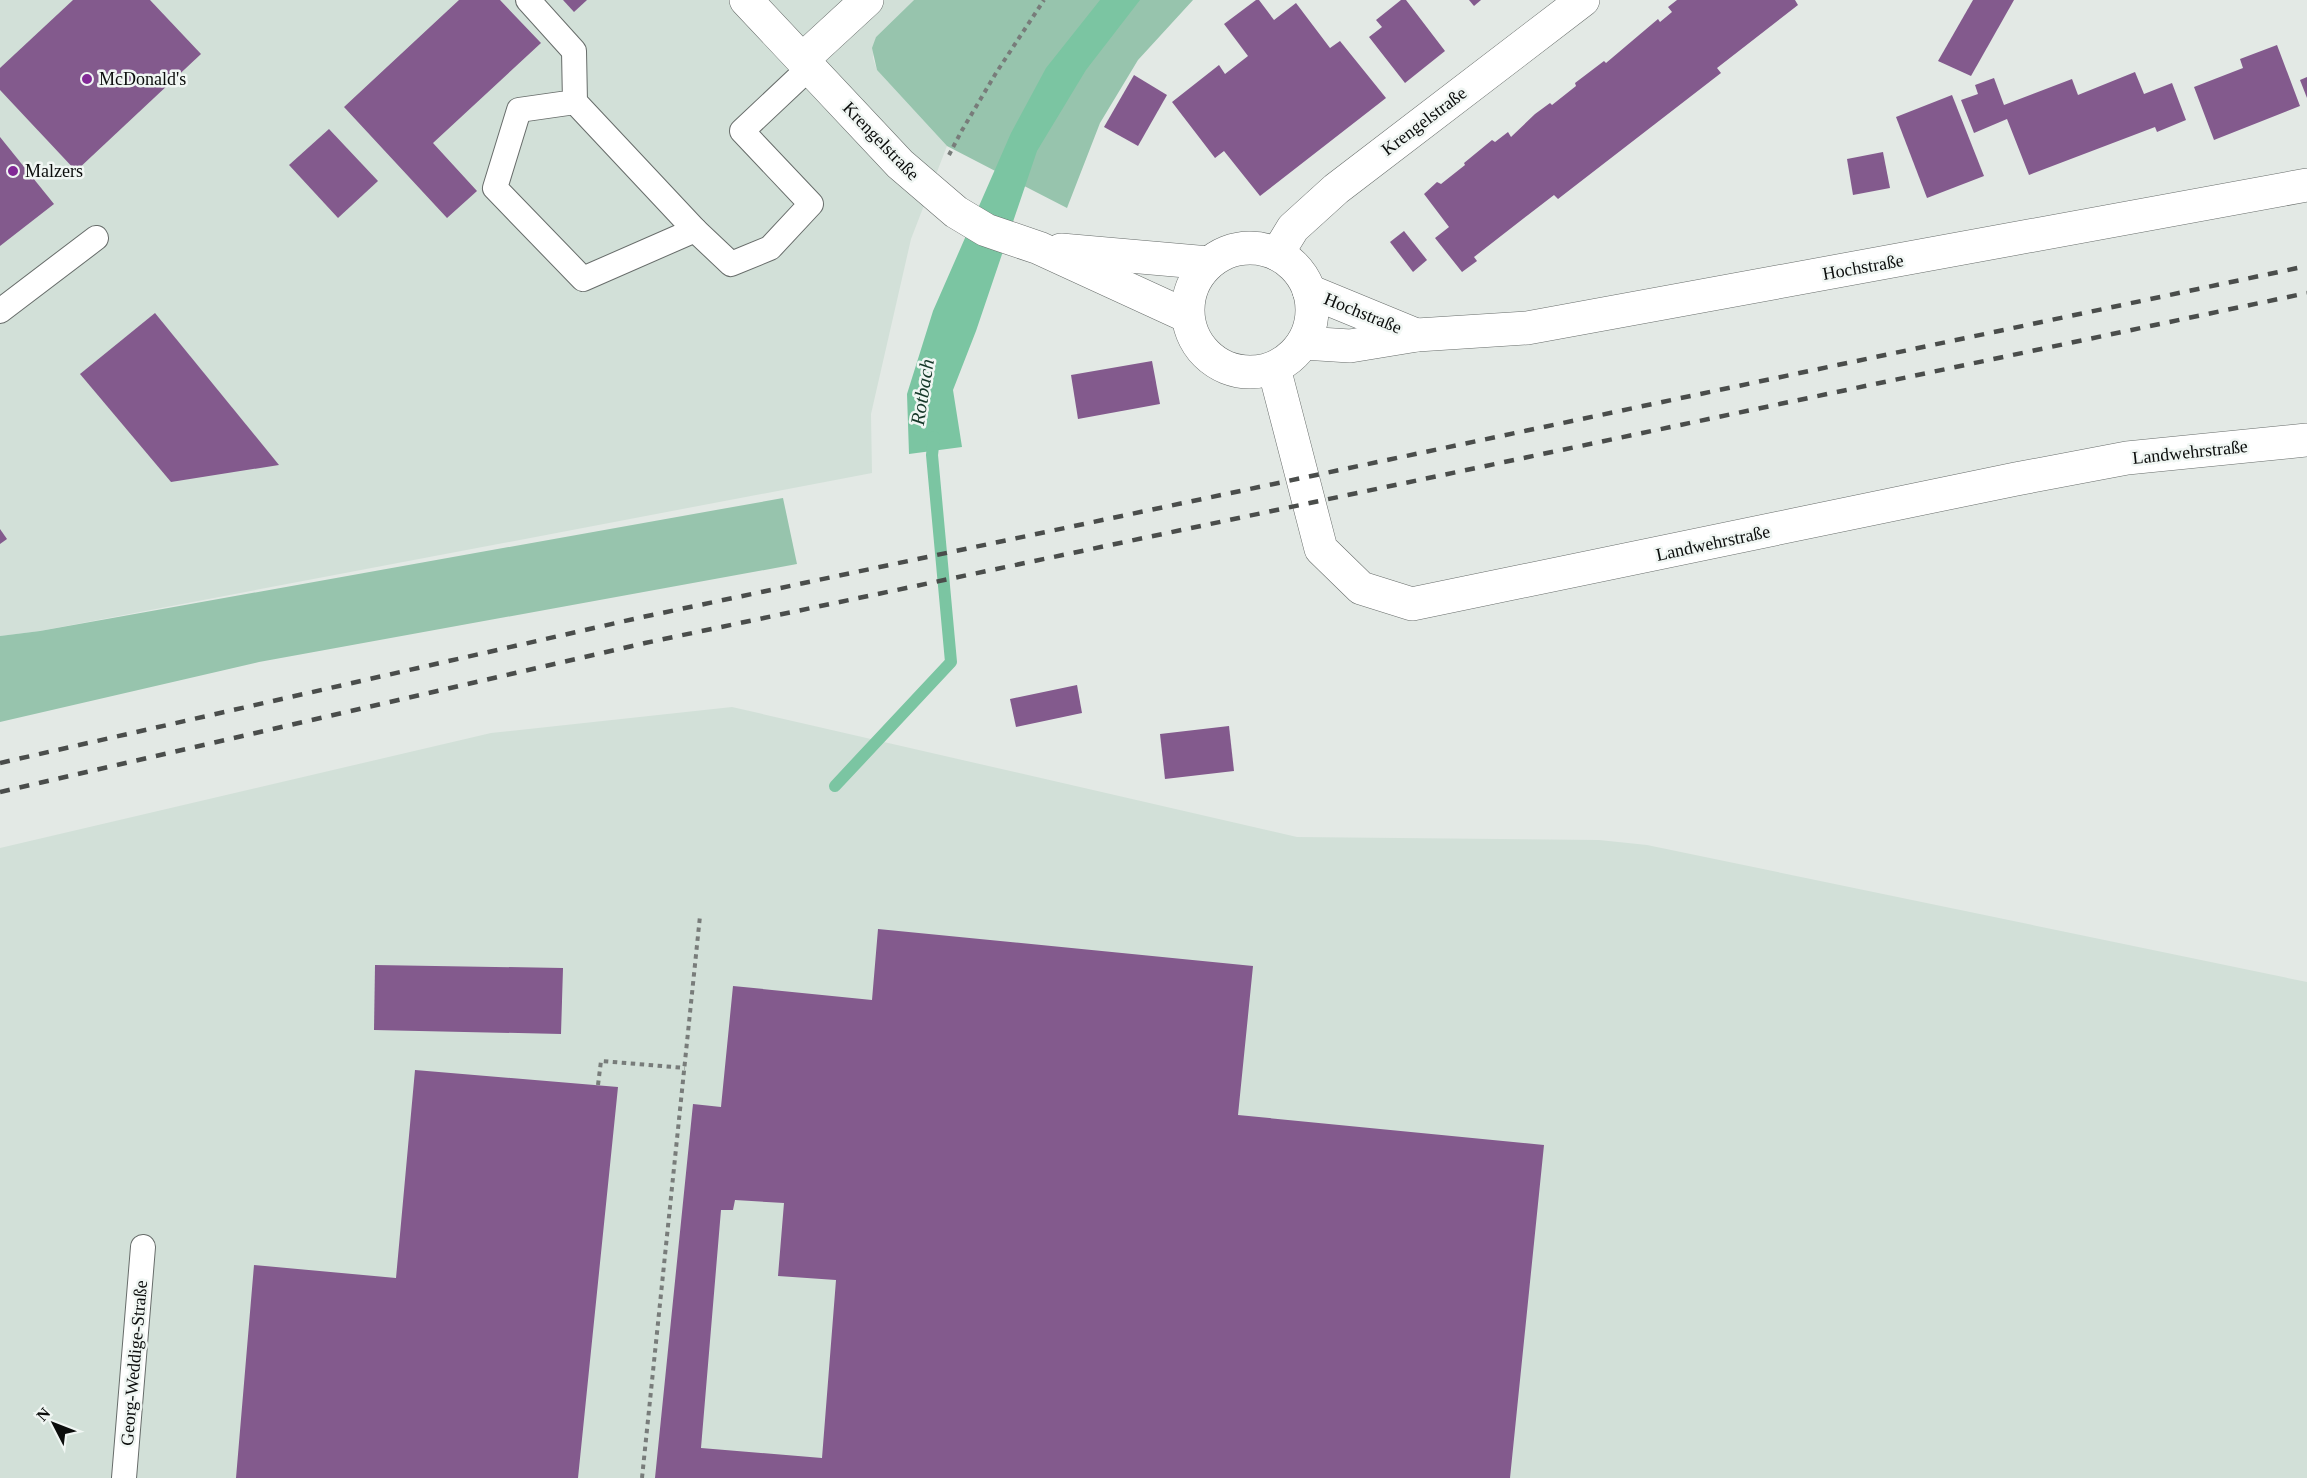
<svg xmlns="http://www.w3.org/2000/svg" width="2307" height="1478" viewBox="0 0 2307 1478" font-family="Georgia,serif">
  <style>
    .built { fill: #d2e0d8 }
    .green { fill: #97c4ad }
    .water { fill: #7bc5a2 }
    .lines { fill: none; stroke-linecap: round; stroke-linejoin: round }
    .stream { stroke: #7bc5a2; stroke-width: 12 }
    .building { fill: #835a8d; fill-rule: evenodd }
    .lane-casing { stroke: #676c6a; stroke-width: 26 }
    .street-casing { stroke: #676c6a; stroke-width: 34 }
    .path { stroke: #787c7a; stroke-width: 4; stroke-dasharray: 4.5 4.5; stroke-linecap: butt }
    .lane { stroke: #fff; stroke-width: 24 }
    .street { stroke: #fff; stroke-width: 33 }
    .rail { stroke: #4a4d4b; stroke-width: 4.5; stroke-dasharray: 10 10; stroke-linecap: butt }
    .poi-dot { fill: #822996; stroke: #f0f6f3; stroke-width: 2 }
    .labels { text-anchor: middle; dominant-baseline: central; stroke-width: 5; stroke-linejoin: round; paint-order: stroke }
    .poi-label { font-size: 18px; fill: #0b0d0c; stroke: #f0f6f3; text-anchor: start }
    .street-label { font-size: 18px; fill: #0b0d0c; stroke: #f0f6f3 }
    .water-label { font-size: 20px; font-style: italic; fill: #143627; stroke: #f0f6f3 }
  </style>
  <rect width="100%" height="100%" fill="#e3e9e5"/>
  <g class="built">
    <path d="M0,0H914L876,37L873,58L877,70L947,146L911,239L871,414L872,473L40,631L0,636Z"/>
    <path d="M732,707L1297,837L1599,840L1647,845L2307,982V1478H0V848L491,733Z"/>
  </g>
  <g class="green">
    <path d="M914,0H1193L1138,60L1100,123L1067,208L947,146L877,70L872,48L876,37Z"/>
    <path d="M783,498L797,564L259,662L0,722V636L40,631Z"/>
  </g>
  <path class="water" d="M1100,0H1140L1086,70L1037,151L976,331L953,390L962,447L909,454L907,394L933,311L1011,133L1046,68Z"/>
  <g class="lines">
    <path class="stream" d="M835,786L951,662L932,455L934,437"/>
  </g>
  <g class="building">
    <path d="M73,0H150L201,54L76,171L0,90V68Z"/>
    <path d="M459,0H500L541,43L433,143L477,191L447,218L344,107Z"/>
    <path d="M563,0H587L574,12Z"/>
    <path d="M1256,0H1259L1274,20L1296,3L1330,48L1340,41L1386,98L1260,196L1224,151L1215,158L1172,102L1219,65L1225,74L1248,56L1224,24Z"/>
    <path d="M1401,0H1406L1445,51L1405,83L1369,37L1382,27L1376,20Z"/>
    <path d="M1469,0H1481L1474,6Z"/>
    <path d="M1677,0H1795L1798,5L1717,68L1721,73L1558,199L1554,195L1528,215L1474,257L1477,261L1462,272L1435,238L1449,227L1424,194L1437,182L1441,184L1465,165L1464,163L1492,140L1495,142L1508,132L1511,137L1535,114L1550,103L1552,105L1576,86L1575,83L1604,61L1606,63L1658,19L1660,22L1672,12L1668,7Z"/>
    <path d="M1973,0H2014L1971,76L1938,61Z"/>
    <path d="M2277,45L2300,106L2214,140L2194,87L2243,68L2240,59Z"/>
    <path d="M2135,72L2144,94L2172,83L2186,120L2157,132L2155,127L2029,175L2007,119L1974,133L1961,100L1978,94L1975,85L1994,78L2004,105L2072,79L2078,95Z"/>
    <path d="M1134,75L1167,95L1138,146L1104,127Z"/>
    <path d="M2307,77V98L2300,80Z"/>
    <path d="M1952,95L1984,176L1927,198L1896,117Z"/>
    <path d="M329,129L378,181L338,218L289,165Z"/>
    <path d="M0,137L54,204L0,246Z"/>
    <path d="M1883,152L1890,188L1853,195L1847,159Z"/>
    <path d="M1404,231L1427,260L1413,272L1390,242Z"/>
    <path d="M155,313L279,465L171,482L80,374Z"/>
    <path d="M1152,361L1160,404L1078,419L1071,375Z"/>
    <path d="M0,529L7,539L0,544Z"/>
    <path d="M1077,685L1082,713L1016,727L1010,699Z"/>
    <path d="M1229,726L1234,771L1165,779L1160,734Z"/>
    <path d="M878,929L1253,966L1238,1115L1544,1145L1510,1478H655L693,1104L721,1107L733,986L872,1000ZM735,1200L784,1203L778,1276L836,1280L822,1458L701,1448L721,1210H733Z"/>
    <path d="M375,965L563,968L561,1034L374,1030Z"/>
    <path d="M415,1070L618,1087L578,1478H236L254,1265L396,1278Z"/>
  </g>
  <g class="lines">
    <g class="lane-casing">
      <g id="lane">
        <path d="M528,0L574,51L575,102L695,230L583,279L495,188L519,110L575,102"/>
        <path d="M695,230L731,264L770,248L811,204L742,131L810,67"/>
        <path d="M0,311L96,238"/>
        <path d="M124,1478L143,1247"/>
      </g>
    </g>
    <g class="street-casing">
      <g id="street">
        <path d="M746,0L900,164L956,212L986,230L1039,248L1187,316"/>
        <path d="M803,59L867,0"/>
        <circle cx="1250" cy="310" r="62"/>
        <path d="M1061,250L1209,263"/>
        <path d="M1277,254L1293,228L1336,189L1583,0"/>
        <path d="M1309,291L1416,335"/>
        <path d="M1303,343L1350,346L1417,335L1527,328L2307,185"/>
        <path d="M1274,368L1321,549L1361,588L1412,604L2016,479L2127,458L2307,440"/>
      </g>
    </g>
    <g class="path">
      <path d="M949,155L961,132L996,73L1044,0"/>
      <path d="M598,1085L601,1061L685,1068"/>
      <path d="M642,1478L700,916"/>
    </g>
    <use href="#lane" class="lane"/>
    <use href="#street" class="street"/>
    <g class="rail">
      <path d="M0,763L638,618L2307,266"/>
      <path d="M0,792L645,643L2307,293"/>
    </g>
  </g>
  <g class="poi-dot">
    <circle cx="87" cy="79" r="6"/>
    <circle cx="13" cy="171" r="6"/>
  </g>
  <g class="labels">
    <g class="poi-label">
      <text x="99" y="79">McDonald's</text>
      <text x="25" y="171">Malzers</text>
    </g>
    <g class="street-label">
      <text transform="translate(1424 121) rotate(-37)">Krengelstraße</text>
      <text transform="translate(881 141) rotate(46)">Krengelstraße</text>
      <text transform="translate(1863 267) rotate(-10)">Hochstraße</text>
      <text transform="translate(1363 313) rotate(22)">Hochstraße</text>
      <text transform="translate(2190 452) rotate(-6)">Landwehrstraße</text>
      <text transform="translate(1713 543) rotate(-12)">Landwehrstraße</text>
      <text transform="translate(134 1363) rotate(-85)">Georg-Weddige-Straße</text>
    </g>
    <g class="water-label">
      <text transform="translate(922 392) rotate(-81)">Rotbach</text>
    </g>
  </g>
  <g transform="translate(54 1424) rotate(312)" stroke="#f0f6f3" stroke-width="4.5" paint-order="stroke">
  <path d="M0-4.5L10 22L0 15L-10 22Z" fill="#0b0d0c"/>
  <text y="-9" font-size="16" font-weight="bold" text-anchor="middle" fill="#0b0d0c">N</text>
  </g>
</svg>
